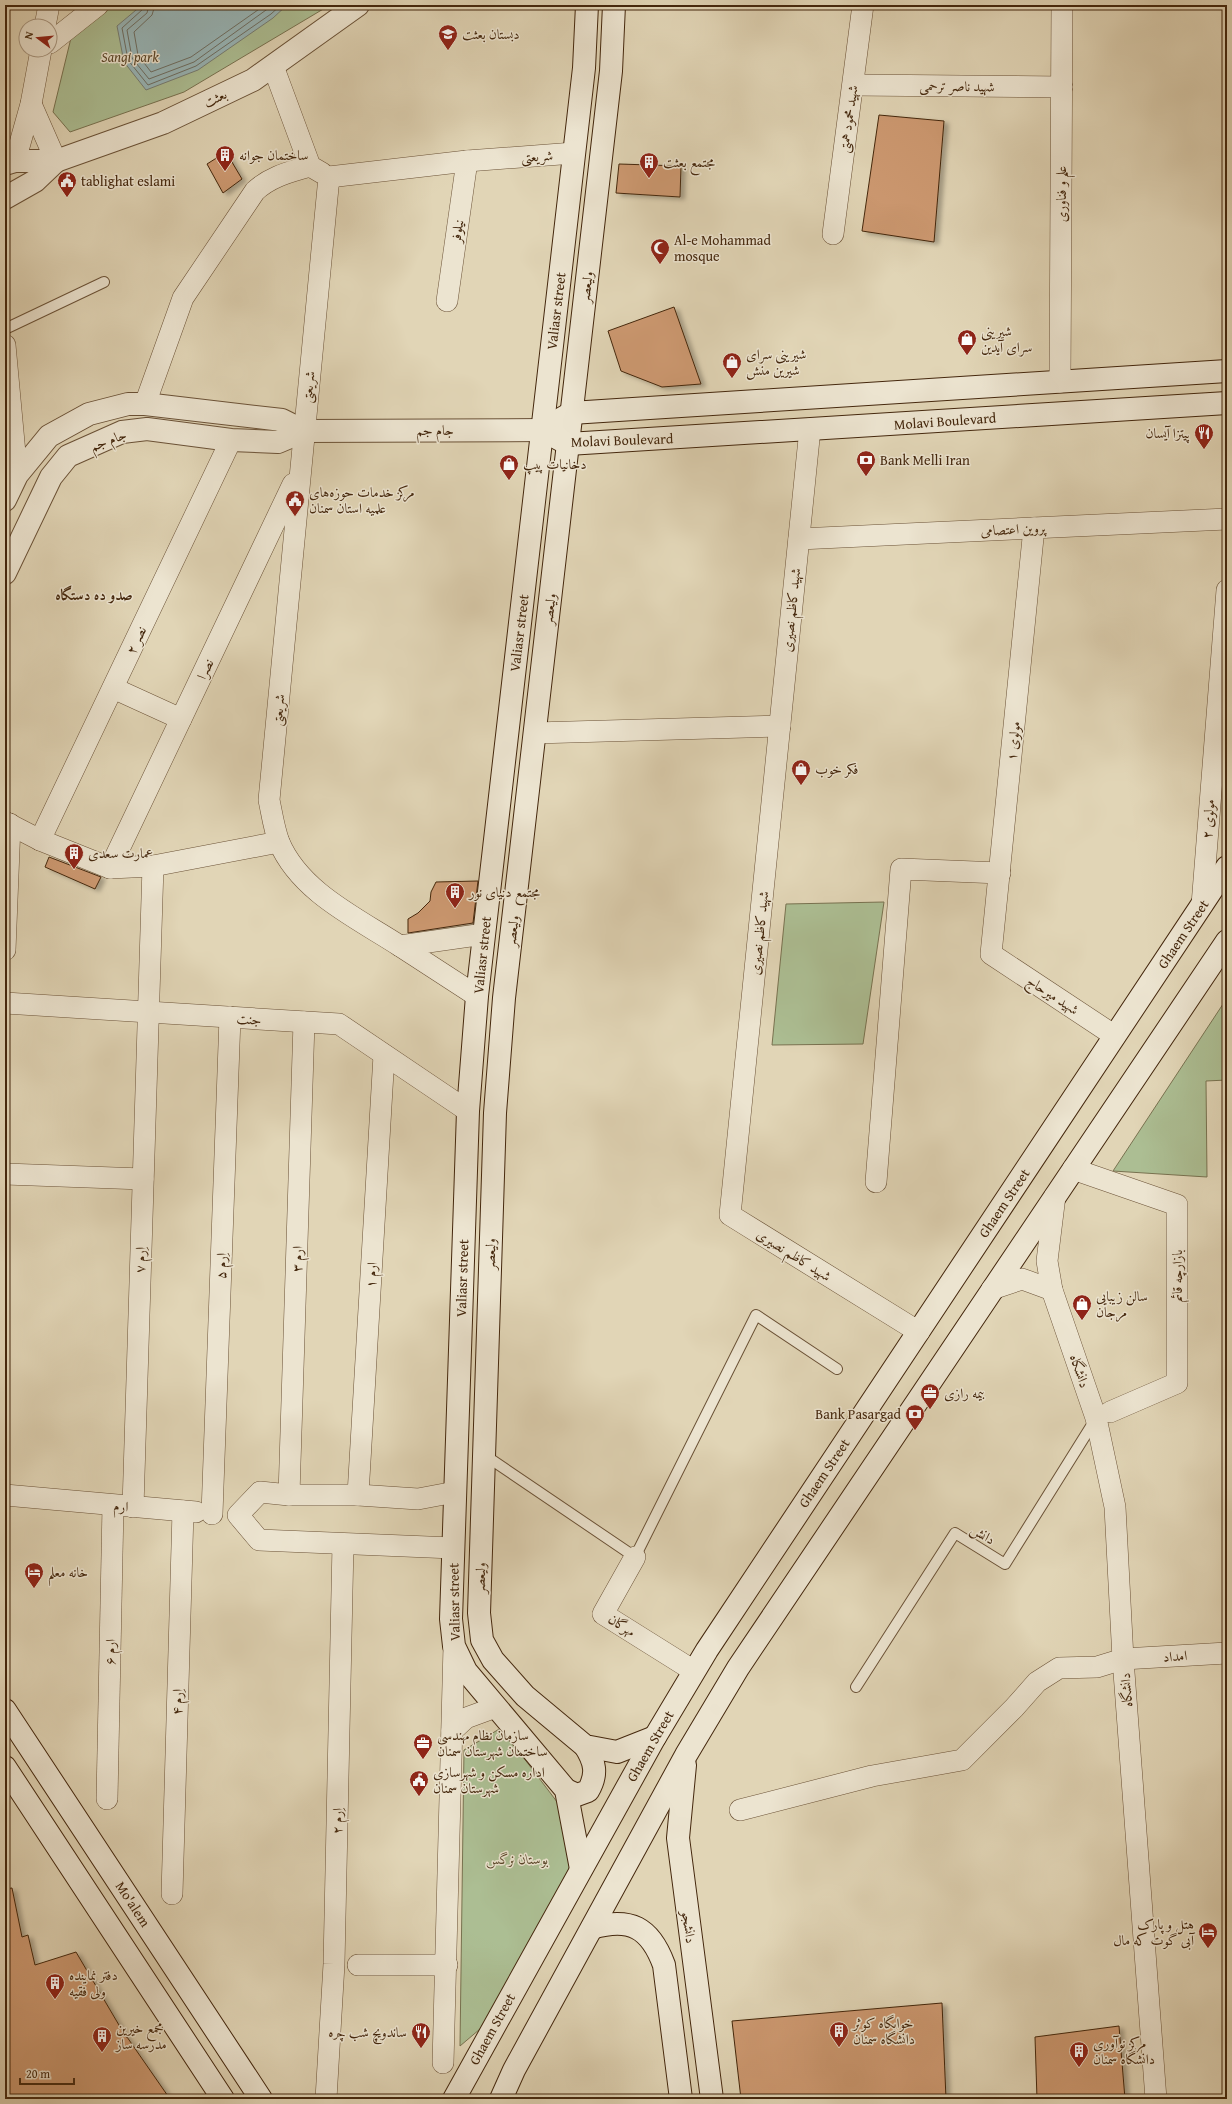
<svg xmlns="http://www.w3.org/2000/svg" width="1232" height="2104" viewBox="0 0 1232 2104" font-family="'Gentium Book Plus',Amiri,serif">
  <style>
    .green { fill: #acbe93; stroke: #787250 }
    .water { fill: #98b6b8; stroke: #767d74 }
    .lines { fill: none; stroke-linecap: round; stroke-linejoin: round }
    .shore { stroke: #6e6e62; stroke-width: 1 }
    .building { fill: #cd9971; stroke: #44270d; filter: url(#shadow) }
    .service-casing { stroke: #6b5237; stroke-width: 12 }
    .minor-casing { stroke: #6b5237; stroke-width: 22 }
    .tertiary-casing { stroke: #6b5237; stroke-width: 24 }
    .secondary-casing { stroke: #44270d; stroke-width: 24 }
    .service { stroke: #ece4d0; stroke-width: 10 }
    .minor { stroke: #ece4d0; stroke-width: 21 }
    .tertiary { stroke: #ece4d0; stroke-width: 22 }
    .secondary { stroke: #ece4d0; stroke-width: 22 }
    .labels { text-anchor: middle; dominant-baseline: central; stroke-width: 3; stroke-linejoin: round; paint-order: stroke }
    .poi-label { font-size: 14px; fill: #44270d; stroke: #ece4d0; text-anchor: start }
    .park-label { font-size: 14px; font-style: italic; fill: #594528; stroke: #ece4d0 }
    .street-label { font-size: 14px; fill: #44270d; stroke: #ece4d0 }
    .neighbourhood-label { font-size: 15px; font-weight: bold; fill: #44270d; stroke: #ece4d0 }
  </style>
  <defs>
    <filter id="shadow"><feDropShadow dx="4.5" dy="2.5" stdDeviation="2" flood-color="#0004"/></filter>
  </defs>
  <rect width="100%" height="100%" fill="#e1d5b6"/>
  <filter id="stains"><feTurbulence type="fractalNoise" baseFrequency=".005" numOctaves="4"/><feColorMatrix values="0 0 0 0 .2 0 0 0 0 .09 0 0 0 0 .02 0 0 0 .5 -.17"/></filter>
  <radialGradient id="worn" r=".72"><stop offset=".6" stop-color="#630" stop-opacity="0"/><stop offset="1" stop-color="#630" stop-opacity=".3"/></radialGradient>
  <g class="green">
    <path d="M112,5H330L184,92L70,132L53,112L71,38Z"/>
    <path d="M884,902L863,1044L772,1045L786,904Z"/>
    <path d="M1227,998V1080L1206,1081L1207,1177L1113,1171Z"/>
    <path d="M501,1728L567,1815L573,1864L493,2018L460,2046L464,1750Z"/>
  </g>
  <path class="water" d="M142,5H287L273,18L198,70L146,90L124,62L117,26Z"/>
  <g class="lines">
    <g class="shore">
      <path d="M144,5L143,9L122,28L128,60L148,85L196,66L271,14L281,5"/>
      <path d="M149,5L147,13L127,30L132,58L149,79L194,62L273,5"/>
      <path d="M155,5L152,15L134,32L138,55L151,72L191,57L265,5"/>
    </g>
  </g>
  <g class="building">
    <path d="M879,115L944,121L934,242L862,231Z"/>
    <path d="M226,152L242,179L223,193L207,164Z"/>
    <path d="M619,164L681,166L680,197L616,193Z"/>
    <path d="M674,307L701,384L662,387L621,371L608,331Z"/>
    <path d="M49,857L101,877L95,889L45,867Z"/>
    <path d="M478,881L473,923L408,933V919L418,913L430,901L431,892L436,882Z"/>
    <path d="M12,1888L22,1937L28,1935L35,1965L76,1952L126,2037H127L170,2099H5V1889Z"/>
    <path d="M942,2003L946,2099H741L732,2021Z"/>
    <path d="M1119,2026L1125,2099H1037L1035,2037Z"/>
  </g>
  <g class="lines">
    <g class="service-casing">
      <g id="service">
        <path d="M5,329L104,282"/>
        <path d="M483,1454L635,1557L756,1315L837,1369"/>
        <path d="M856,1687L955,1533L1005,1564L1095,1420"/>
      </g>
    </g>
    <g class="minor-casing">
      <g id="minor">
        <path d="M45,26L49,5"/>
        <path d="M50,43L98,5"/>
        <path d="M273,66L310,166L322,173"/>
        <path d="M853,85L1062,87"/>
        <path d="M31,104L56,161"/>
        <path d="M15,161L31,104L41,50"/>
        <path d="M329,177L269,800C272,814 274,829 279,842C300,892 357,918 400,946"/>
        <path d="M329,177L467,161L574,153"/>
        <path d="M833,234L863,5"/>
        <path d="M447,301L467,161"/>
        <path d="M5,345L17,475"/>
        <path d="M1060,382L1062,5"/>
        <path d="M145,404L183,298L255,191C271,176 290,172 310,166"/>
        <path d="M810,429L730,1215L919,1332"/>
        <path d="M1034,528L991,954L1115,1036"/>
        <path d="M799,539L1227,519"/>
        <path d="M113,688L181,719"/>
        <path d="M535,733L780,726"/>
        <path d="M5,822L40,840L110,868L153,866L279,842"/>
        <path d="M40,840L231,440"/>
        <path d="M110,868L293,484"/>
        <path d="M1202,905L1227,590"/>
        <path d="M5,950L10,824"/>
        <path d="M477,996L400,946L484,934"/>
        <path d="M5,1003L339,1024L468,1111"/>
        <path d="M1073,1169L1177,1205V1383L1110,1412"/>
        <path d="M5,1174L143,1179"/>
        <path d="M876,1182L901,869L1000,873"/>
        <path d="M992,1289L1022,1279L1052,1290L1047,1261L1055,1196"/>
        <path d="M1052,1290L1096,1418L1115,1507L1123,1659L1156,2099"/>
        <path d="M5,1495L196,1512"/>
        <path d="M289,1495L304,1022"/>
        <path d="M358,1495L384,1055"/>
        <path d="M133,1507L153,866"/>
        <path d="M212,1514L230,1017"/>
        <path d="M453,1548L259,1540L238,1515L260,1492L289,1495H358L418,1499L455,1492"/>
        <path d="M635,1557L603,1614L694,1671"/>
        <path d="M452,1731L466,1718L496,1707"/>
        <path d="M107,1799L113,1506"/>
        <path d="M740,1810L872,1776L962,1760L1014,1708L1037,1682L1059,1668L1097,1667L1123,1659L1227,1653"/>
        <path d="M172,1894L183,1511"/>
        <path d="M358,1965H447"/>
        <path d="M443,2063L454,1646"/>
        <path d="M326,2099L334,1964L343,1544"/>
      </g>
    </g>
    <g class="tertiary-casing">
      <g id="tertiary">
        <path d="M5,164L15,161H56L163,123L253,80L358,5"/>
        <path d="M5,198L35,181L56,161"/>
        <path d="M5,500L17,475L49,436L89,414L128,404H145L282,420L304,431"/>
        <path d="M5,573L51,477L68,456L122,432L147,429L231,440L278,442L304,431L542,430"/>
      </g>
    </g>
    <g class="secondary-casing">
      <g id="secondary">
        <path d="M614,5L611,71L504,998L495,1113L479,1613L482,1640L493,1660L525,1696L585,1746L617,1752L655,1737"/>
        <path d="M559,420L571,413L1227,371"/>
        <path d="M555,437L568,444L1227,403"/>
        <path d="M5,1710L261,2099"/>
        <path d="M685,1765L678,1838L712,2099"/>
        <path d="M5,1767L223,2099"/>
        <path d="M566,1790L577,1795L588,1791C598,1774 595,1762 585,1746"/>
        <path d="M581,1869L566,1790L466,1671L454,1646L451,1619L468,1111L477,996L584,68L587,5"/>
        <path d="M592,1928C630,1917 650,1927 664,1965L681,2099"/>
        <path d="M454,2099L655,1737L707,1650L1227,867"/>
        <path d="M501,2099L514,2070L686,1755L738,1668L1227,941"/>
      </g>
    </g>
    <use href="#service" class="service"/>
    <use href="#minor" class="minor"/>
    <use href="#tertiary" class="tertiary"/>
    <use href="#secondary" class="secondary"/>
  </g>
  <defs>
    <g id="school-pin" transform="scale(1)"><path d="M0 17L-7.5 6A9.5 9.5 0 1 1 7.5 6Z" fill="#8f2418" stroke="#ece4d0"/><path d="M0-5L7-2L0 1L-7-2ZM-4 1L0 2.5L4 1V4Q0 6-4 4Z" fill="#fff"/></g>
    <g id="building-pin" transform="scale(1)"><path d="M0 17L-7.5 6A9.5 9.5 0 1 1 7.5 6Z" fill="#8f2418" stroke="#ece4d0"/><path d="M-4-6H4V6H1V3H-1V6H-4ZM-2.5-4.3h1.7v1.8h-1.7ZM.8-4.3h1.7v1.8H.8ZM-2.5-1h1.7V.8h-1.7ZM.8-1h1.7V.8H.8Z" fill="#fff"/></g>
    <g id="civic-pin" transform="scale(1)"><path d="M0 17L-7.5 6A9.5 9.5 0 1 1 7.5 6Z" fill="#8f2418" stroke="#ece4d0"/><path d="M-.6-6.5H3V-4.5H.6V-3L4-1V1h2V6H-6V1h2V-1L-.6-3ZM-1.2 2.5V6h2.4V2.5Z" fill="#fff"/></g>
    <g id="mosque-pin" transform="scale(1)"><path d="M0 17L-7.5 6A9.5 9.5 0 1 1 7.5 6Z" fill="#8f2418" stroke="#ece4d0"/><path d="M3.5-4.9A6 6 0 1 0 3.5 4.9A5 5 0 1 1 3.5-4.9Z" fill="#fff"/></g>
    <g id="shop-pin" transform="scale(1)"><path d="M0 17L-7.5 6A9.5 9.5 0 1 1 7.5 6Z" fill="#8f2418" stroke="#ece4d0"/><path d="M-5-2.5h2.3a2.7 3.5 0 0 1 5.4 0H5L5.5 6h-11ZM-1.5-2.5h3a1.5 2.3 0 0 0-3 0Z" fill="#fff"/></g>
    <g id="restaurant-pin" transform="scale(1)"><path d="M0 17L-7.5 6A9.5 9.5 0 1 1 7.5 6Z" fill="#8f2418" stroke="#ece4d0"/><path d="M-5-6h1v4h1v-4h1v4h1v-4h1v5L-1.5 .5V6h-2V.5L-5-1ZM5-6V6H3V1.5H1.5Q1.5-4 5-6Z" fill="#fff"/></g>
    <g id="bank-pin" transform="scale(1)"><path d="M0 17L-7.5 6A9.5 9.5 0 1 1 7.5 6Z" fill="#8f2418" stroke="#ece4d0"/><path d="M-6-4H6V4H-6ZM0-2.3a2.3 2.3 0 1 0 0 4.6a2.3 2.3 0 1 0 0-4.6Z" fill="#fff"/></g>
    <g id="office-pin" transform="scale(1)"><path d="M0 17L-7.5 6A9.5 9.5 0 1 1 7.5 6Z" fill="#8f2418" stroke="#ece4d0"/><path d="M-6-3h4V-5.5h4V-3h4V5H-6ZM-1-4.5V-3h2v-1.5ZM-6 0V1H6V0Z" fill="#fff"/></g>
    <g id="hotel-pin" transform="scale(1)"><path d="M0 17L-7.5 6A9.5 9.5 0 1 1 7.5 6Z" fill="#8f2418" stroke="#ece4d0"/><path d="M-6-4.5h1.5V1H6V5H4.5V3h-9V5H-6ZM-4 0a1.8 1.8 0 1 1 3.6 0ZM.5 0V-2.5h3Q6-2.5 6 0Z" fill="#fff"/></g>
  </defs>
  <g fill-rule="evenodd">
    <use href="#school-pin" x="448" y="34"/>
    <use href="#building-pin" x="225" y="155"/>
    <use href="#building-pin" x="649" y="162"/>
    <use href="#civic-pin" x="67" y="181"/>
    <use href="#mosque-pin" x="660" y="248"/>
    <use href="#shop-pin" x="967" y="339"/>
    <use href="#shop-pin" x="732" y="362"/>
    <use href="#restaurant-pin" x="1204" y="433"/>
    <use href="#bank-pin" x="866" y="460"/>
    <use href="#shop-pin" x="509" y="464"/>
    <use href="#civic-pin" x="295" y="500"/>
    <use href="#shop-pin" x="801" y="769"/>
    <use href="#building-pin" x="74" y="853"/>
    <use href="#building-pin" x="455" y="892"/>
    <use href="#shop-pin" x="1082" y="1304"/>
    <use href="#office-pin" x="930" y="1393"/>
    <use href="#bank-pin" x="915" y="1414"/>
    <use href="#hotel-pin" x="34" y="1572"/>
    <use href="#office-pin" x="423" y="1743"/>
    <use href="#civic-pin" x="419" y="1780"/>
    <use href="#hotel-pin" x="1208" y="1932"/>
    <use href="#building-pin" x="55" y="1983"/>
    <use href="#building-pin" x="839" y="2031"/>
    <use href="#restaurant-pin" x="421" y="2032"/>
    <use href="#building-pin" x="102" y="2036"/>
    <use href="#building-pin" x="1079" y="2051"/>
  </g>
  <g class="labels">
    <g class="poi-label">
      <text x="462" y="34">دبستان بعثت</text>
      <text x="239" y="155">ساختمان جوانه</text>
      <text x="663" y="162">مجتمع بعثت</text>
      <text x="81" y="181">tablighat eslami</text>
      <text x="674" y="240">Al-e Mohammad<tspan x="674" dy="16">mosque</tspan></text>
      <text x="981" y="331">شیرینی<tspan x="981" dy="16">سرای آیدین</tspan></text>
      <text x="746" y="354">شیرینی سرای<tspan x="746" dy="16">شیرین منش</tspan></text>
      <text x="1190" y="433" text-anchor="end">پیتزا آیسان</text>
      <text x="880" y="460">Bank Melli Iran</text>
      <text x="523" y="464">دخانیات پیپ</text>
      <text x="309" y="492">مرکز خدمات حوزه‌های<tspan x="309" dy="16">علمیه استان سمنان</tspan></text>
      <text x="815" y="769">فکر خوب</text>
      <text x="88" y="853">عمارت سعدی</text>
      <text x="469" y="892">مجتمع دنیای نور</text>
      <text x="1096" y="1296">سالن زیبایی<tspan x="1096" dy="16">مرجان</tspan></text>
      <text x="944" y="1393">بیمه رازی</text>
      <text x="901" y="1414" text-anchor="end">Bank Pasargad</text>
      <text x="48" y="1572">خانه معلم</text>
      <text x="437" y="1735">سازمان نظام مهندسی<tspan x="437" dy="16">ساختمان شهرستان سمنان</tspan></text>
      <text x="433" y="1772">اداره مسکن و شهرسازی<tspan x="433" dy="16">شهرستان سمنان</tspan></text>
      <text x="1194" y="1924" text-anchor="end">هتل و پارک<tspan x="1194" dy="16">آبی گوت که مال</tspan></text>
      <text x="69" y="1975">دفتر نماینده<tspan x="69" dy="16">ولی فقیه</tspan></text>
      <text x="853" y="2023">خوابگاه کوثر<tspan x="853" dy="16">دانشگاه سمنان</tspan></text>
      <text x="116" y="2028">مجمع خیرین<tspan x="116" dy="16">مدرسه ساز</tspan></text>
      <text x="407" y="2032" text-anchor="end">ساندویچ شب چره</text>
      <text x="1093" y="2043">مرکز نوآوری<tspan x="1093" dy="16">دانشگاه سمنان</tspan></text>
    </g>
    <g class="park-label">
      <text x="130" y="57">Sangi park</text>
      <text x="517" y="1859">بوستان نرگس</text>
    </g>
    <g class="street-label">
      <text transform="translate(957 86) rotate(1)">شهید ناصر ترحمی</text>
      <text transform="translate(215 98) rotate(-26)">بعثت</text>
      <text transform="translate(848 119) rotate(-82)">شهید محمود همتی</text>
      <text transform="translate(537 156) rotate(-4)">شریعتی</text>
      <text transform="translate(1061 194) rotate(-90)">علم و فناوری</text>
      <text transform="translate(457 231) rotate(-82)">نیلوفر</text>
      <text transform="translate(586 287) rotate(-83)">ولیعصر</text>
      <text transform="translate(556 311) rotate(-83)">Valiasr street</text>
      <text transform="translate(308 387) rotate(-84)">شریعتی</text>
      <text transform="translate(945 421) rotate(-4)">Molavi Boulevard</text>
      <text x="435" y="430">جام جم</text>
      <text transform="translate(108 440) rotate(-21)">جام جم</text>
      <text transform="translate(622 440) rotate(-2)">Molavi Boulevard</text>
      <text transform="translate(1013 529) rotate(-3)">پروین اعتصامی</text>
      <text transform="translate(549 609) rotate(-83)">ولیعصر</text>
      <text transform="translate(791 610) rotate(-84)">شهید کاظم نصیری</text>
      <text transform="translate(519 633) rotate(-83)">Valiasr street</text>
      <text transform="translate(136 640) rotate(-65)">نصر ۲</text>
      <text transform="translate(205 669) rotate(-64)">نصرا</text>
      <text transform="translate(278 710) rotate(-85)">شریعتی</text>
      <text transform="translate(1013 741) rotate(-84)">مولوی ۱</text>
      <text transform="translate(1208 819) rotate(-86)">مولوی ۲</text>
      <text transform="translate(512 931) rotate(-83)">ولیعصر</text>
      <text transform="translate(759 933) rotate(-84)">شهید کاظم نصیری</text>
      <text transform="translate(1183 934) rotate(-56)">Ghaem Street</text>
      <text transform="translate(482 955) rotate(-84)">Valiasr street</text>
      <text transform="translate(1053 995) rotate(33)">شهید میرحاج</text>
      <text transform="translate(249 1019) rotate(4)">جنت</text>
      <text transform="translate(1004 1203) rotate(-56)">Ghaem Street</text>
      <text transform="translate(490 1254) rotate(-88)">ولیعصر</text>
      <text transform="translate(794 1255) rotate(32)">شهید کاظم نصیری</text>
      <text transform="translate(297 1259) rotate(-88)">ارم ۳</text>
      <text transform="translate(140 1260) rotate(-88)">اِرم ۷</text>
      <text transform="translate(221 1266) rotate(-88)">اِرم ۵</text>
      <text transform="translate(371 1275) rotate(-87)">ارم ۱</text>
      <text transform="translate(1177 1276) rotate(-90)">بازارچه قائم</text>
      <text transform="translate(462 1278) rotate(-88)">Valiasr street</text>
      <text transform="translate(1080 1371) rotate(71)">دانشگاه</text>
      <text transform="translate(824 1473) rotate(-56)">Ghaem Street</text>
      <text transform="translate(121 1506) rotate(5)">ارم</text>
      <text transform="translate(983 1534) rotate(32)">دانش</text>
      <text transform="translate(480 1578) rotate(-89)">ولیعصر</text>
      <text transform="translate(454 1602) rotate(-91)">Valiasr street</text>
      <text transform="translate(622 1625) rotate(33)">مهرگان</text>
      <text transform="translate(110 1652) rotate(-89)">ارم ۶</text>
      <text transform="translate(1175 1656) rotate(-4)">امداد</text>
      <text transform="translate(1126 1690) rotate(-94)">دانشگاه</text>
      <text transform="translate(177 1702) rotate(-88)">اِرم ۴</text>
      <text transform="translate(650 1746) rotate(-60)">Ghaem Street</text>
      <text transform="translate(337 1821) rotate(-89)">اِرم ۲</text>
      <text transform="translate(133 1904) rotate(57)">Mo'alem</text>
      <text transform="translate(689 1927) rotate(82)">دانشجو</text>
      <text transform="translate(492 2029) rotate(-61)">Ghaem Street</text>
    </g>
    <g class="neighbourhood-label">
      <text x="94" y="594">صدو ده دستگاه</text>
    </g>
  </g>
  <rect width="1232" height="2104" fill="none" stroke="#e1d5b6" stroke-width="20"/>
  <rect x="6" y="6" width="1220" height="2092" fill="none" stroke="#44270d" stroke-width="2"/>
  <rect x="10" y="10" width="1212" height="2084" fill="none" stroke="#44270d"/>
  <g transform="translate(38 38) rotate(286)"><circle r="19" fill="#ece4d0" stroke="#a99882"/>
  <path d="M0-3L7 15L0 10L-7 15Z" fill="#8f2418"/>
  <text y="-6" font-size="11" font-weight="bold" text-anchor="middle" fill="#44270d">N</text>
  </g>
  <path d="M20 2078v6h54v-6" fill="none" stroke="#44270d" stroke-width="2"/>
  <text x="26" y="2078" font-size="12" fill="#44270d" stroke="#ece4d0" stroke-width="3" paint-order="stroke">20 m</text>
  <rect width="100%" height="100%" filter="url(#stains)"/>
  <rect width="100%" height="100%" fill="url(#worn)"/>
</svg>
